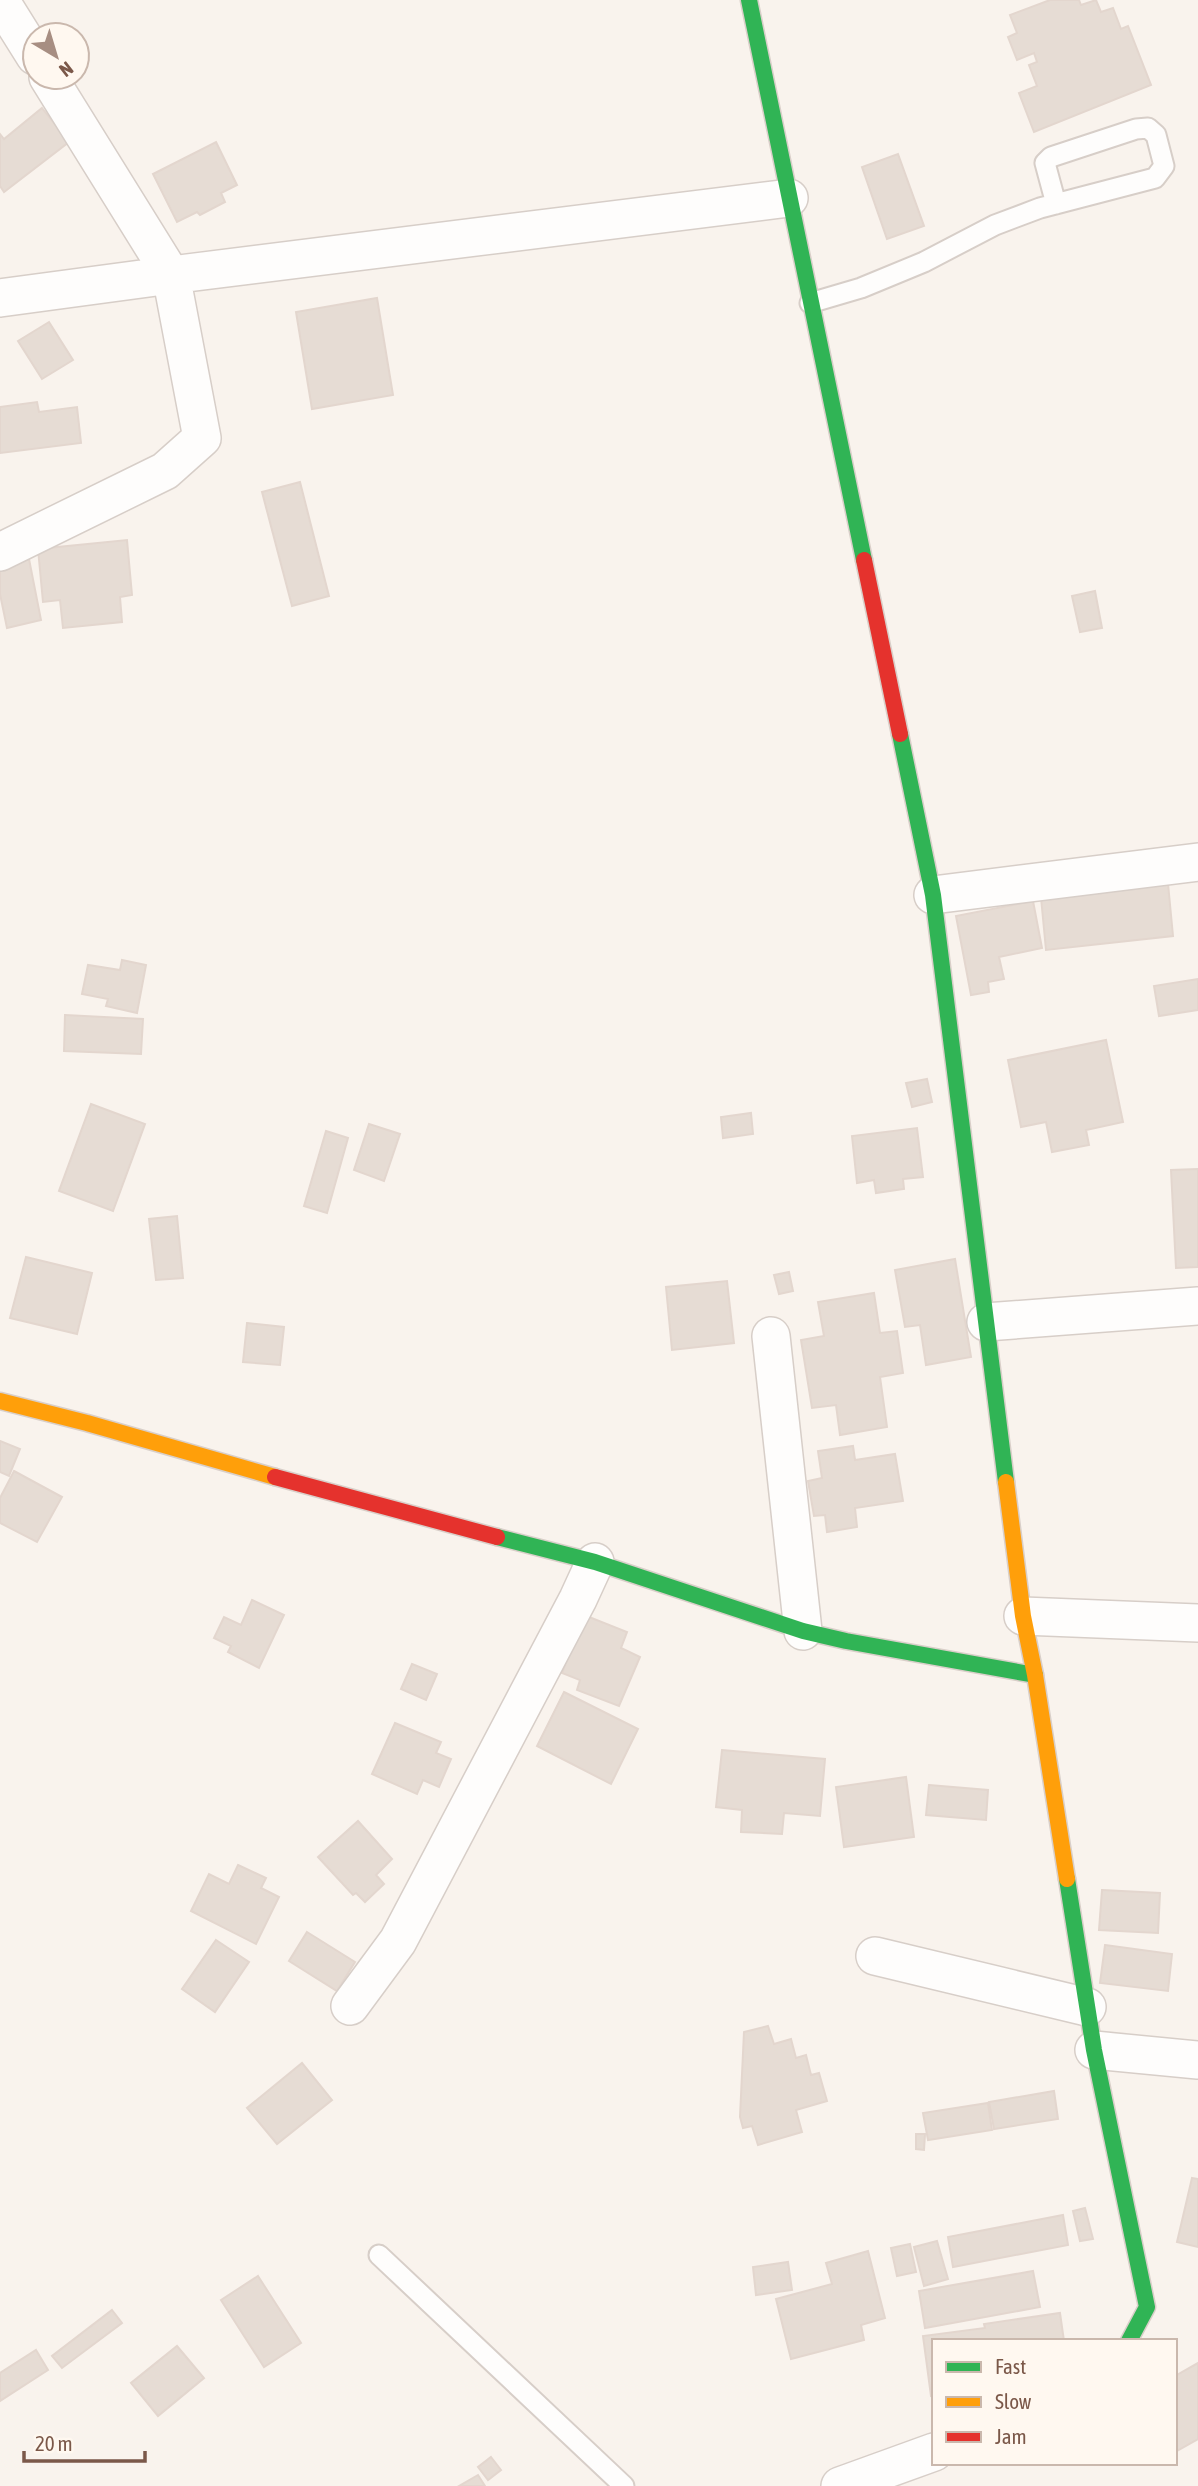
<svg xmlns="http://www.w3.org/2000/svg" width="1198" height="2486" viewBox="0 0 1198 2486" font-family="'Asap Condensed',sans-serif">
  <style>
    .building { fill: #e6dcd4; stroke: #e3d6ce; stroke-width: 2 }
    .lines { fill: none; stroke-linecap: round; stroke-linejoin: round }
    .lane-casing { stroke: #d7cec8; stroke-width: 23 }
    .street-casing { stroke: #d7cec8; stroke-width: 40 }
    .fast-casing { stroke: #d9cfc9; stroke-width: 19 }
    .slow-casing { stroke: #d9cfc9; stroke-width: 19 }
    .jam-casing { stroke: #d9cfc9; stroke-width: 19 }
    .lane { stroke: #fefdfc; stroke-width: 19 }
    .street { stroke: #fefdfc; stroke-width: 37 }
    .fast { stroke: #30b455; stroke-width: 16 }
    .slow { stroke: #ff9f0a; stroke-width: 16 }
    .jam { stroke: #e5322d; stroke-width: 16 }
  </style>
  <rect width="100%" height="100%" fill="#f9f3ed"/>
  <g class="building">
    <path d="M1050,0H1079L1081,5L1096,0L1101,12L1113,8L1121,29L1128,26L1151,85L1034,132L1019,93L1037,86L1029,65L1037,62L1034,53L1017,60L1008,37L1017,33L1010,15Z"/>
    <path d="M42,108L69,142L4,192L0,186V134L4,139Z"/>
    <path d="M216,142L237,185L221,193L225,202L200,215L197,212L177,222L153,174Z"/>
    <path d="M898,154L924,226L887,239L862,167Z"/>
    <path d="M377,298L393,395L312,409L296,312Z"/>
    <path d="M49,322L73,360L42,379L18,341Z"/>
    <path d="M37,402L39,412L77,407L81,443L0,453V407Z"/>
    <path d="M300,482L329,596L292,606L262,492Z"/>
    <path d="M127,540L132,595L120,597L122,622L63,628L60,600L43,602L38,549Z"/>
    <path d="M29,559L41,620L7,628L0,594V566Z"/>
    <path d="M1095,591L1102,628L1080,632L1072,596Z"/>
    <path d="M1167,873L1173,936L1046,950L1040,887Z"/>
    <path d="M1033,901L1042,948L999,957L1004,979L988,982L989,992L971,995L956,916Z"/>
    <path d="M122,960L146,965L137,1013L106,1006L108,999L82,994L88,965L120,970Z"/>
    <path d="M1198,979V1010L1159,1016L1154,986Z"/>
    <path d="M65,1015L143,1019L141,1054L64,1051Z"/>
    <path d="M1106,1040L1123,1122L1086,1130L1089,1145L1052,1152L1046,1122L1021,1127L1008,1060Z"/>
    <path d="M927,1079L932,1102L912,1107L906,1083Z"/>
    <path d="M91,1104L145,1124L113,1211L59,1191Z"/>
    <path d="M751,1113L753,1134L723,1138L721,1117Z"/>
    <path d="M369,1124L400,1134L384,1181L354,1170Z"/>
    <path d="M917,1128L923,1177L903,1179L904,1189L876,1193L874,1180L857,1183L852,1136Z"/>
    <path d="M326,1131L348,1138L327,1213L304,1206Z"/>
    <path d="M1198,1169V1267L1176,1268L1171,1170Z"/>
    <path d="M177,1216L183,1278L156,1280L149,1219Z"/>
    <path d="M26,1257L92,1273L77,1334L10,1318Z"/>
    <path d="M955,1259L971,1357L926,1365L920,1325L905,1327L895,1270Z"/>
    <path d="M789,1272L793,1291L779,1294L774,1275Z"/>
    <path d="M727,1281L734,1343L672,1350L666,1287Z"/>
    <path d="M874,1293L880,1333L897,1331L903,1373L880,1377L887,1427L840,1435L836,1405L812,1408L801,1340L824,1336L818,1302Z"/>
    <path d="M247,1323L284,1327L280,1365L243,1362Z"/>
    <path d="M0,1441L20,1449L9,1476L0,1472Z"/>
    <path d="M853,1446L855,1460L895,1454L903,1501L855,1508L857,1527L827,1532L825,1515L814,1516L808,1481L822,1478L818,1451Z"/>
    <path d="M14,1471L62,1497L37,1542L0,1523V1498Z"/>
    <path d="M252,1600L284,1615L259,1668L228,1652L231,1646L214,1638L224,1617L241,1625Z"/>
    <path d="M584,1615L627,1632L621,1648L640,1657L619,1706L577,1690L580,1680L562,1673Z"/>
    <path d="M412,1664L437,1674L426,1700L401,1689Z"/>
    <path d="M564,1692L638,1729L611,1784L537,1746Z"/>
    <path d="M395,1723L441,1742L436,1753L451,1759L439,1787L423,1780L417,1794L372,1774Z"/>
    <path d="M722,1750L825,1759L820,1816L784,1813L782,1834L741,1832L742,1810L716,1807Z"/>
    <path d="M906,1777L914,1837L844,1847L836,1787Z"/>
    <path d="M929,1785L988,1790L986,1820L926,1815Z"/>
    <path d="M358,1821L392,1859L376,1875L384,1884L365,1902L356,1893L353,1895L318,1857Z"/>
    <path d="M238,1865L266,1878L261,1888L279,1897L256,1944L191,1911L209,1874L229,1884Z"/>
    <path d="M1102,1890L1160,1893L1158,1933L1099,1930Z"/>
    <path d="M307,1932L355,1962L337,1991L289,1961Z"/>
    <path d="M216,1940L249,1962L215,2012L182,1989Z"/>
    <path d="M1105,1945L1172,1954L1168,1991L1100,1983Z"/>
    <path d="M768,2026L774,2044L791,2039L796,2058L806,2055L811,2075L819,2073L827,2101L796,2110L802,2132L758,2145L752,2126L743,2128L740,2117L744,2032Z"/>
    <path d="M302,2063L332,2100L277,2144L247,2108Z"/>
    <path d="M1054,2091L1058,2119L994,2129L989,2102Z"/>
    <path d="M988,2103L992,2130L928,2140L923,2113Z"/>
    <path d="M916,2134H925L924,2150L916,2149Z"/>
    <path d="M1192,2178L1198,2179V2247L1177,2242Z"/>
    <path d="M1085,2208L1093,2239L1080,2241L1073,2211Z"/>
    <path d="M1063,2215L1068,2245L953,2267L948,2237Z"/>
    <path d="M937,2241L948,2279L924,2286L914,2247Z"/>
    <path d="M910,2244L916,2272L897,2276L891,2248Z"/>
    <path d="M868,2251L885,2318L861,2325L864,2340L791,2359L776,2299L832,2284L826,2263Z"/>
    <path d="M788,2262L792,2290L756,2295L753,2267Z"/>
    <path d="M1033,2271L1040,2307L925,2328L919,2291Z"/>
    <path d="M258,2276L301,2343L264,2367L221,2300Z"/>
    <path d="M112,2310L122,2323L62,2368L52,2356Z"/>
    <path d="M1060,2313L1064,2341H934V2395L931,2396L923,2336L985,2328L984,2324Z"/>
    <path d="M177,2346L204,2378L158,2416L131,2383Z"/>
    <path d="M36,2350L48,2370L0,2401V2373Z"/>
    <path d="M1198,2363V2439L1175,2452V2376Z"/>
    <path d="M491,2457L501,2470L488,2480L478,2467Z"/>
    <path d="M478,2475L485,2486H459Z"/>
  </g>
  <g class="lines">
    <g class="lane-casing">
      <g id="lane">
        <path d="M810,303L861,288L924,262L995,225L1040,208L1155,178L1164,166L1156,135L1148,128L1136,129L1051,157L1045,163L1056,204"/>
        <path d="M379,2255L624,2486"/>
      </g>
    </g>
    <g class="street-casing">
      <g id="street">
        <path d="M0,0L35,56"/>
        <path d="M0,298L171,275L48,77"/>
        <path d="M0,552L165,471L202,438L171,275L789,198"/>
        <path d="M933,895L1198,862"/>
        <path d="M986,1322L1198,1306"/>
        <path d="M771,1336L803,1631"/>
        <path d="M1023,1616L1198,1623"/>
        <path d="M875,1956L1087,2007"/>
        <path d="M350,2006L398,1941L578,1599L595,1562"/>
        <path d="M1094,2050L1198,2060"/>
        <path d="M840,2486L934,2452"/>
      </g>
    </g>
    <g class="fast-casing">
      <g id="fast">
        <path d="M749,0L864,560"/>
        <path d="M900,734L933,895L1006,1482"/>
        <path d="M497,1537L595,1562L803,1631L846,1641L1035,1675"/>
        <path d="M1067,1879L1094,2050L1147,2307L1129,2341"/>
      </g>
    </g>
    <g class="slow-casing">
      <g id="slow">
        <path d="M0,1401L87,1423L275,1477"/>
        <path d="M1006,1482L1023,1616L1035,1675L1067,1879"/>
      </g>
    </g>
    <g class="jam-casing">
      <g id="jam">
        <path d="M864,560L900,734"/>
        <path d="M275,1477L497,1537"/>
      </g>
    </g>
    <use href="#lane" class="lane"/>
    <use href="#street" class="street"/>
    <use href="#fast" class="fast"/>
    <use href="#slow" class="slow"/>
    <use href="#jam" class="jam"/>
  </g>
  <rect x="932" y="2339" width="245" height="126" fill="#fff8f0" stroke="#cab8ad" stroke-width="2"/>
  <rect x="946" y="2362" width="35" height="10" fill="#30b455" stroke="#cab8ad" stroke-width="2"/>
  <text x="995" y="2374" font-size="21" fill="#7b5849">Fast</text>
  <rect x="946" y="2397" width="35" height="10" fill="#ff9f0a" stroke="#cab8ad" stroke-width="2"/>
  <text x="995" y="2409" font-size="21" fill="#7b5849">Slow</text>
  <rect x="946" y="2432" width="35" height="10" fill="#e5322d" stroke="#cab8ad" stroke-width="2"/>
  <text x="995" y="2444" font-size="21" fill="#7b5849">Jam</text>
  <g transform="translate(56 56) rotate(142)"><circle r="33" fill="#fff8f0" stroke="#cab8ad" stroke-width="2"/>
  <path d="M0-5L12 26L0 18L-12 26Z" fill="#a78e82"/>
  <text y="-10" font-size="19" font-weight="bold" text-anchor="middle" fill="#7b5849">N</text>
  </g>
  <path d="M24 2451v10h121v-10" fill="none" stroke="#7b5849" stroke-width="3.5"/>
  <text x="35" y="2451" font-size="21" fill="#7b5849" stroke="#fff8f0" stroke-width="5" paint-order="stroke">20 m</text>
</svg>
